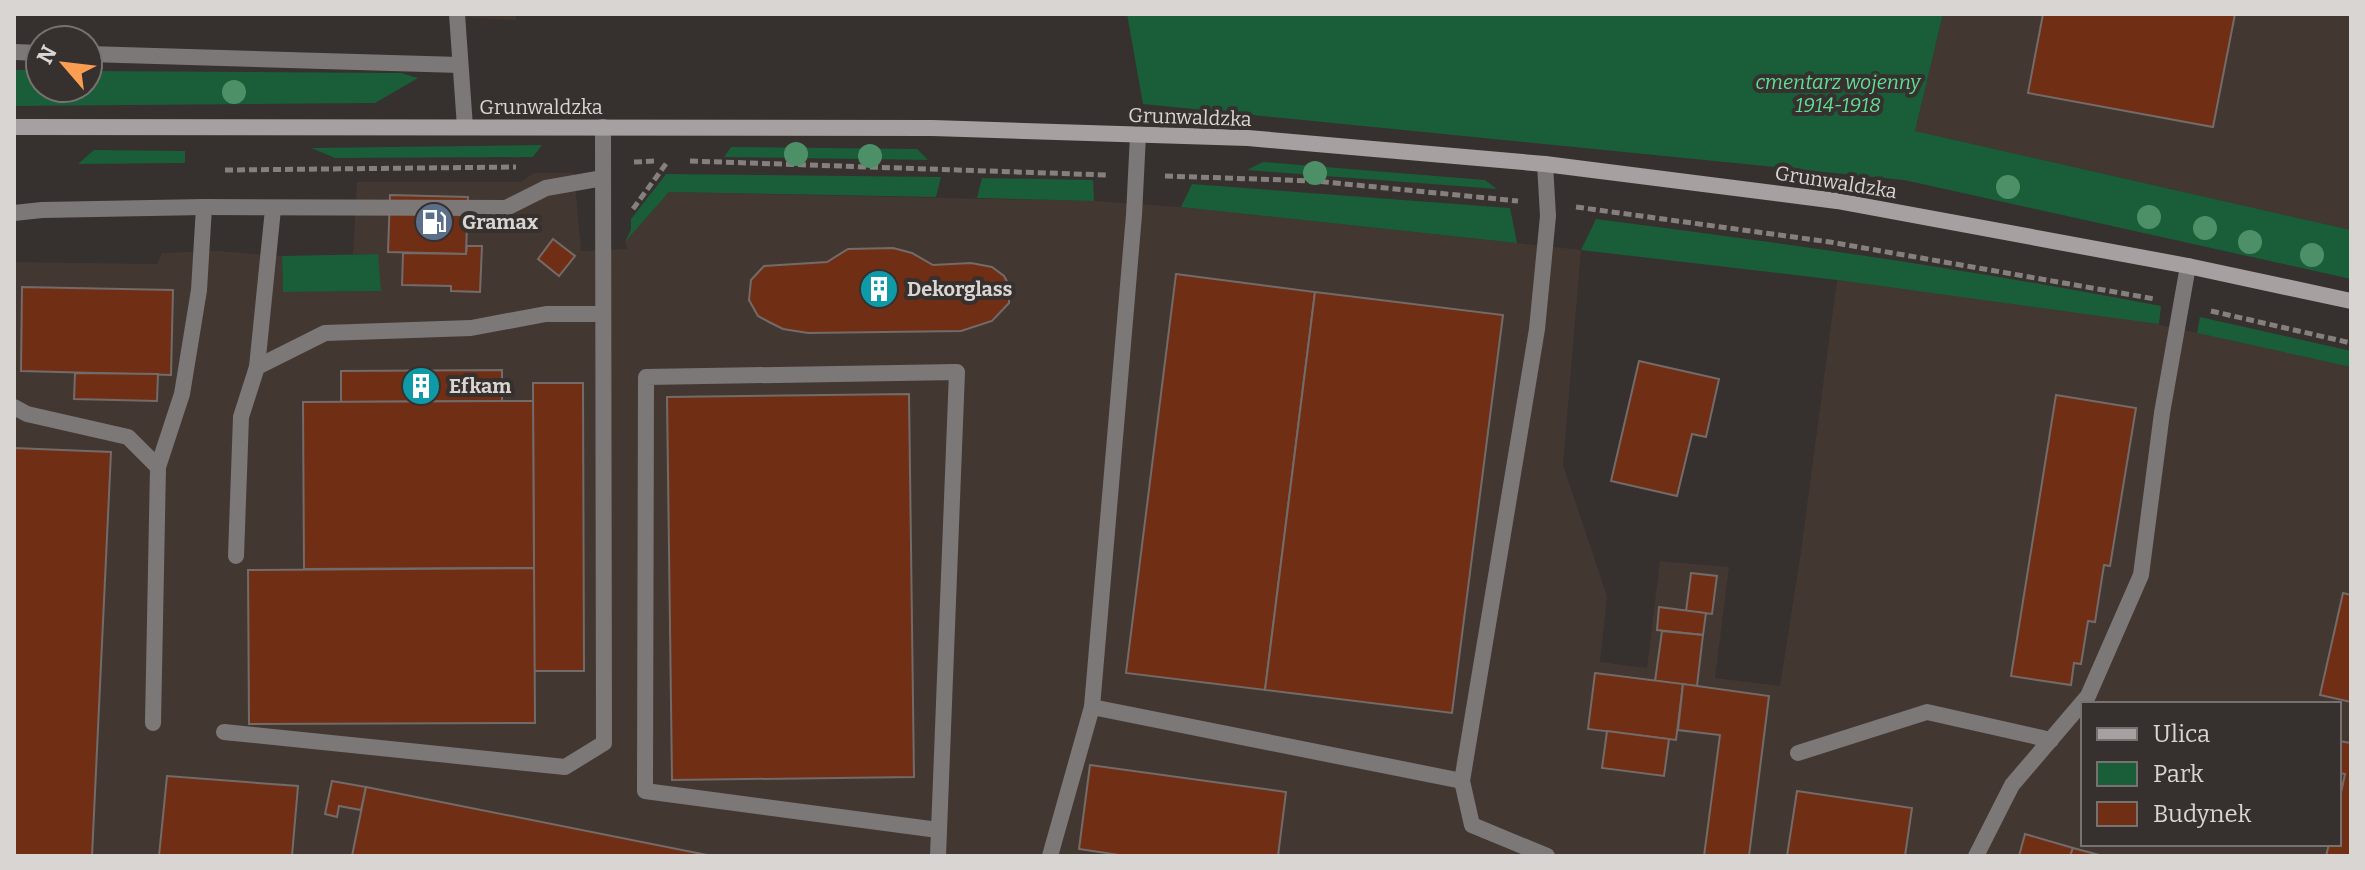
<svg xmlns="http://www.w3.org/2000/svg" width="2365" height="870" viewBox="0 0 2365 870" font-family="Bitter,serif">
  <style>
    .built { fill: #433732; fill-rule: evenodd }
    .green { fill: #1a5d39 }
    .building { fill: #702f15; stroke: #726b69; stroke-width: 2 }
    .lines { fill: none; stroke-linecap: round; stroke-linejoin: round }
    .path { stroke: #85807e; stroke-width: 5; stroke-dasharray: 8 4; stroke-linecap: butt }
    .lane { stroke: #7c7878; stroke-width: 16 }
    .secondary { stroke: #a6a0a0; stroke-width: 16 }
    .tree { fill: #4d9067 }
    .labels { text-anchor: middle; dominant-baseline: central; stroke-width: 8; stroke-linejoin: round; paint-order: stroke }
    .park-label { font-size: 20px; font-style: italic; fill: #60de95; stroke: #36302e }
    .street-label { font-size: 20px; fill: #d8d5d3; stroke: #36302e }
    .poi-label { font-size: 20px; font-weight: bold; fill: #d8d5d3; stroke: #36302e; text-anchor: start }
  </style>
  <rect width="100%" height="100%" fill="#36302e"/>
  <g class="built">
    <path d="M354,14H516V20L425,15Z"/>
    <path d="M1943,14H2351V230L1915,131Z"/>
    <path d="M534,173H574L581,251L628,249L625,242L669,192L1094,201L1192,208L1581,250L1563,465L1607,596L1600,662L1647,668L1660,561L1729,567L1715,678L1780,686L1801,551L1837,280L2148,322L2351,367V856H14V262L157,264L162,253L219,251L282,256L283,292L380,291L377,254H353L357,182H521ZM2083,704H2339V844H2083Z"/>
  </g>
  <g class="green">
    <path d="M1127,14H1943L1915,131L2351,230V279L1904,180L1143,104Z"/>
    <path d="M14,70H40V88H88V71L401,73L418,78L375,103L14,106Z"/>
    <path d="M542,145L533,157L335,158L311,148Z"/>
    <path d="M731,147L917,149L928,160L724,157Z"/>
    <path d="M94,150L185,151V163L78,164Z"/>
    <path d="M1263,162L1485,180L1497,189L1247,170Z"/>
    <path d="M666,174L941,177L936,197L669,192L625,242L631,229V219Z"/>
    <path d="M982,178L1093,180L1094,201L977,198Z"/>
    <path d="M1192,184L1510,208L1517,243L1181,207Z"/>
    <path d="M1596,219C1785,243 1974,270 2161,306L2159,324L1837,280L1581,250Z"/>
    <path d="M378,254L381,291L283,292L282,256Z"/>
    <path d="M2200,317L2351,351V367L2197,333Z"/>
  </g>
  <g class="building">
    <path d="M2043,14H2235L2213,127L2028,93Z"/>
    <path d="M390,195L468,197L466,254L388,252Z"/>
    <path d="M553,239L575,256L559,276L538,259Z"/>
    <path d="M467,246H482L480,292L451,291V286L402,285L403,253L466,254Z"/>
    <path d="M893,248L912,253L933,265L971,263L992,267L1004,276L1009,285V303L992,321L961,331L808,333L783,329L769,322L758,316L749,300L751,280L764,266L827,262L848,249Z"/>
    <path d="M1176,274L1315,292L1265,690L1126,673Z"/>
    <path d="M22,287L173,290L171,375L21,371Z"/>
    <path d="M1315,292L1503,315L1452,713L1265,690Z"/>
    <path d="M1639,361L1719,379L1706,437L1692,434L1677,496L1611,481Z"/>
    <path d="M502,370V401L341,402V371Z"/>
    <path d="M75,373L158,374L157,401L74,399Z"/>
    <path d="M533,383H583L584,671H534Z"/>
    <path d="M909,394L914,777L672,780L667,397Z"/>
    <path d="M2056,395L2136,408L2110,566L2104,565L2095,622L2088,621L2081,664L2074,663L2071,685L2011,676Z"/>
    <path d="M533,401L534,568L304,569L303,402Z"/>
    <path d="M14,448L111,452L92,856H14Z"/>
    <path d="M534,568L535,723L249,724L248,570Z"/>
    <path d="M1691,573L1717,576L1712,614L1686,611Z"/>
    <path d="M2343,593L2351,595V702L2320,695Z"/>
    <path d="M1659,607L1706,613L1703,635L1657,630Z"/>
    <path d="M1662,631L1703,635L1697,686L1655,681Z"/>
    <path d="M1595,673L1683,684L1676,740L1588,729Z"/>
    <path d="M1683,684L1769,696L1749,856H1704L1720,735L1678,730Z"/>
    <path d="M1607,731L1669,739L1664,776L1602,768Z"/>
    <path d="M2339,741L2351,743V741V856H2326L2329,844H2339V802L2345,774L2339,773Z"/>
    <path d="M1090,765L1286,792L1278,856H1126L1079,849Z"/>
    <path d="M167,776L298,786L292,856H159Z"/>
    <path d="M332,781L366,787L361,810L339,806L337,817L325,814Z"/>
    <path d="M366,787L712,856H352Z"/>
    <path d="M1797,791L1912,808L1905,856H1787Z"/>
    <path d="M2025,834L2073,848L2070,856H2019Z"/>
    <path d="M2073,848L2103,856H2070Z"/>
  </g>
  <g class="lines">
    <g class="path">
      <path d="M690,161L1107,175"/>
      <path d="M634,162L656,161"/>
      <path d="M225,170L516,167"/>
      <path d="M1165,176L1315,181L1518,201"/>
      <path d="M1576,207L1830,242L2155,299"/>
      <path d="M633,209L668,161"/>
      <path d="M2211,311L2351,343"/>
    </g>
    <g class="lane">
      <path d="M457,14L465,127"/>
      <path d="M14,52L40,53"/>
      <path d="M88,54L460,65"/>
      <path d="M1138,135L1134,215L1092,707L1462,781"/>
      <path d="M1545,164L1548,216L1537,329L1462,781L1472,825L1547,856"/>
      <path d="M14,213L42,210L204,207L506,208L546,188L603,178"/>
      <path d="M257,367L273,209"/>
      <path d="M14,407L27,414L128,437L158,467L153,723"/>
      <path d="M158,467L182,394L199,290L204,207"/>
      <path d="M236,556L241,417L257,367L325,333L471,328L546,314H603"/>
      <path d="M224,732L565,767L604,743L603,127"/>
      <path d="M1798,753L1927,712L2051,740"/>
      <path d="M938,830L645,791L646,377L957,372L938,856"/>
      <path d="M1050,856L1092,707"/>
      <path d="M1976,856L2012,785L2088,696L2141,575L2162,413L2188,266"/>
    </g>
    <path class="secondary" d="M14,127L933,128L1248,138L1545,164L1837,201L2188,266L2351,301"/>
  </g>
  <g class="tree">
    <circle cx="234" cy="92" r="12"/>
    <circle cx="796" cy="154" r="12"/>
    <circle cx="870" cy="156" r="12"/>
    <circle cx="1315" cy="173" r="12"/>
    <circle cx="2008" cy="187" r="12"/>
    <circle cx="2149" cy="217" r="12"/>
    <circle cx="2205" cy="228" r="12"/>
    <circle cx="2250" cy="242" r="12"/>
    <circle cx="2312" cy="255" r="12"/>
  </g>
  <defs>
    <g id="fuel-disc" transform="scale(2)"><circle r="9.5" fill="#5c6f8a" stroke="#36302e"/><path d="M-5.5-6h7V0h2V4h1.3V-2.5L3-4.5l.8-.8L6-3V5H2.5V1h-1V6h-7ZM-4.2-4.7v3.2H.2V-4.7Z" fill="#fff"/></g>
    <g id="building-disc" transform="scale(2)"><circle r="9.5" fill="#0f9aa8" stroke="#36302e"/><path d="M-4-6H4V6H1V3H-1V6H-4ZM-2.5-4.3h1.7v1.8h-1.7ZM.8-4.3h1.7v1.8H.8ZM-2.5-1h1.7V.8h-1.7ZM.8-1h1.7V.8H.8Z" fill="#fff"/></g>
  </defs>
  <g fill-rule="evenodd">
    <use href="#fuel-disc" x="434" y="222"/>
    <use href="#building-disc" x="879" y="289"/>
    <use href="#building-disc" x="421" y="386"/>
  </g>
  <g class="labels">
    <g class="park-label">
      <text x="1838" y="82">cmentarz wojenny<tspan x="1838" dy="23">1914-1918</tspan></text>
    </g>
    <g class="street-label">
      <text x="541" y="107">Grunwaldzka</text>
      <text transform="translate(1190 117) rotate(2)">Grunwaldzka</text>
      <text transform="translate(1836 182) rotate(9)">Grunwaldzka</text>
    </g>
    <g class="poi-label">
      <text x="462" y="222">Gramax</text>
      <text x="907" y="289">Dekorglass</text>
      <text x="449" y="386">Efkam</text>
    </g>
  </g>
  <rect width="2365" height="870" fill="none" stroke="#d8d5d3" stroke-width="32"/>
  <rect x="2081" y="702" width="260" height="144" fill="#36302e" stroke="#777270" stroke-width="2"/>
  <rect x="2097" y="728" width="40" height="12" fill="#a6a0a0" stroke="#777270" stroke-width="2"/>
  <text x="2153" y="742" font-size="24" fill="#d8d5d3">Ulica</text>
  <rect x="2097" y="762" width="40" height="24" fill="#1a5d39" stroke="#777270" stroke-width="2"/>
  <text x="2153" y="782" font-size="24" fill="#d8d5d3">Park</text>
  <rect x="2097" y="802" width="40" height="24" fill="#702f15" stroke="#777270" stroke-width="2"/>
  <text x="2153" y="822" font-size="24" fill="#d8d5d3">Budynek</text>
  <g transform="translate(64 64) rotate(298)"><circle r="38" fill="#36302e" stroke="#777270" stroke-width="2"/>
  <path d="M0-6L14 30L0 20L-14 30Z" fill="#fc9e52"/>
  <text y="-12" font-size="22" font-weight="bold" text-anchor="middle" fill="#d8d5d3">N</text>
  </g>
</svg>
